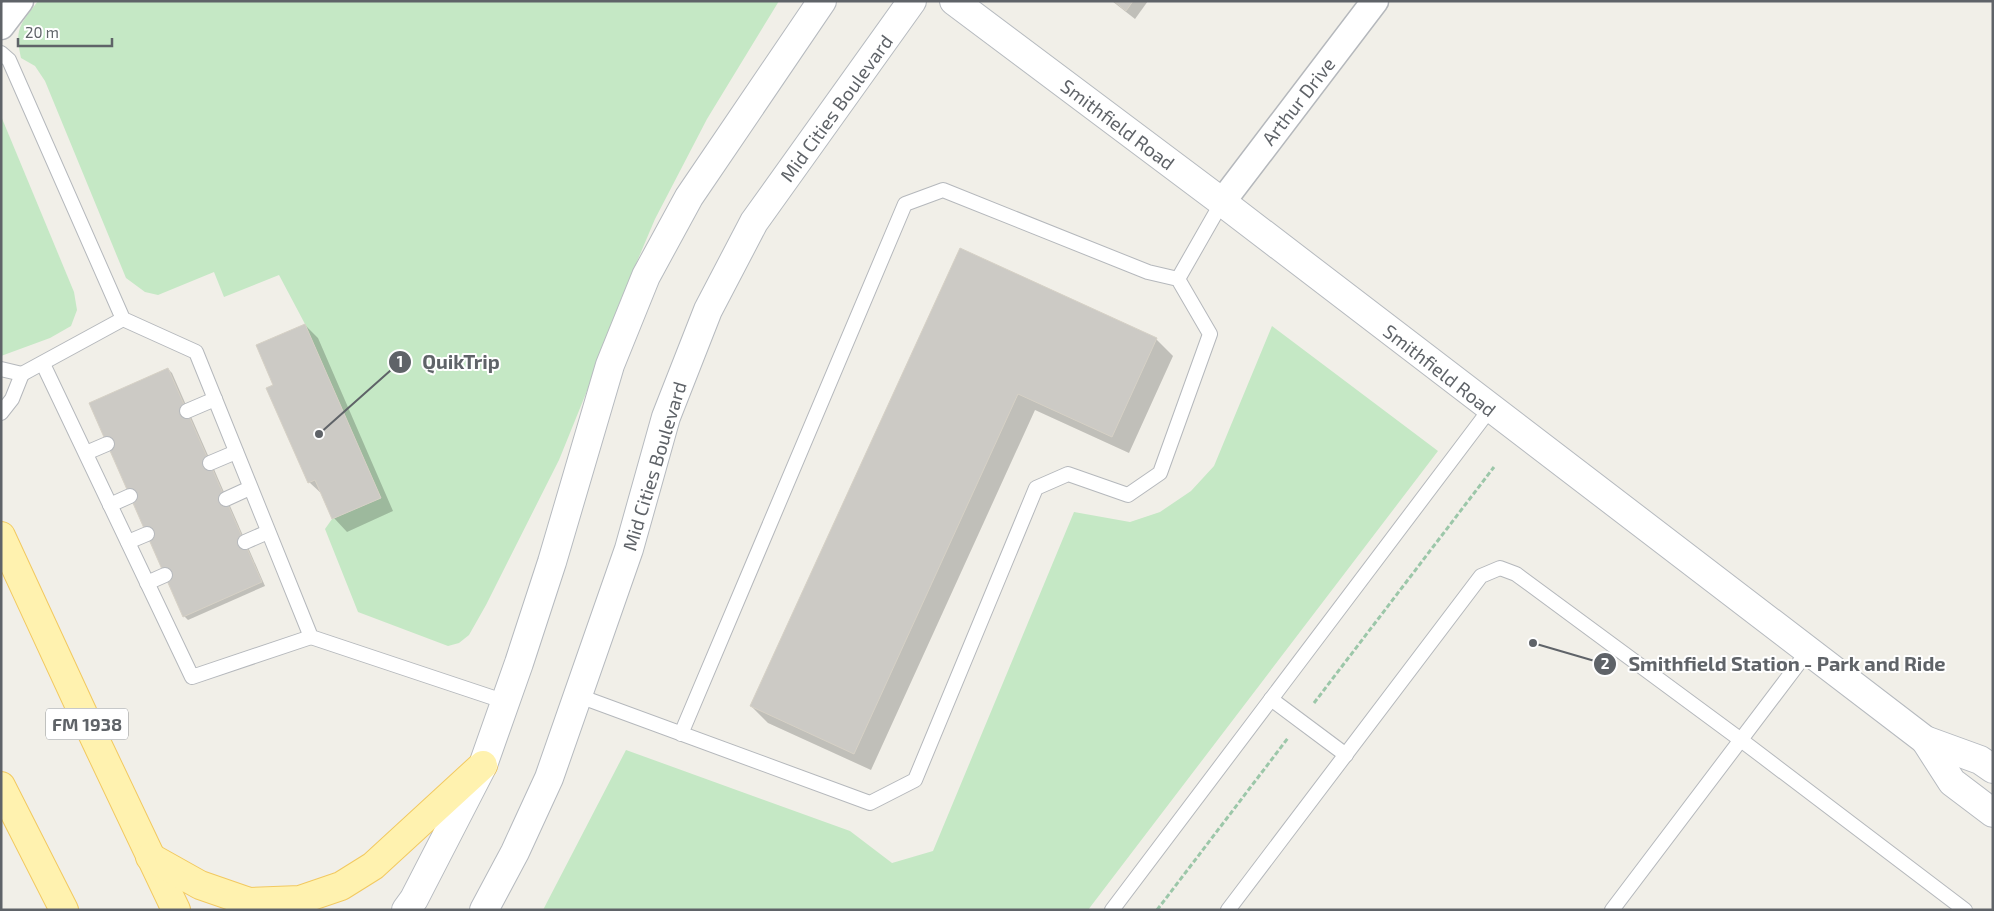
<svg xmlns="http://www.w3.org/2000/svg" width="1994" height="911" viewBox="0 0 1994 911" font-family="'Exo 2',sans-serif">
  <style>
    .green { fill: #c5e8c5 }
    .shadow { fill: #0003 }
    .building { fill: #cccac5; stroke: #d6d1c6 }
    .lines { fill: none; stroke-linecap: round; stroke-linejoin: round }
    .service-casing { stroke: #b5b8bc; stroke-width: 16 }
    .minor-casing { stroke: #b5b8bc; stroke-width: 29 }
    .secondary-casing { stroke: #b6babf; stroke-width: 30 }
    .primary-casing { stroke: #f2c960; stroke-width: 30 }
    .path { stroke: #9cc7a9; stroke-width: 3; stroke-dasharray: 5 2.5; stroke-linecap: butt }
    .service { stroke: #fff; stroke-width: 14 }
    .minor { stroke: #fff; stroke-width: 26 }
    .secondary { stroke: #fff; stroke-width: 28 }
    .primary { stroke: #fff2af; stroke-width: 28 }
    .labels { text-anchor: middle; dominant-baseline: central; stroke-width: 4; stroke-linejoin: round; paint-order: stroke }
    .shield { fill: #fff; stroke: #8f9295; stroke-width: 1 }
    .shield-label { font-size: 18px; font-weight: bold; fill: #5f6368 }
    .street-label { font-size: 19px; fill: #5f6368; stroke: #fff }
    .leader { fill: none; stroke: #5f6368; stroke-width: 2 }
    .callout-dot { fill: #5f6368; stroke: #fff; stroke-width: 2 }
    .mark-label { font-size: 15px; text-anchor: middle; font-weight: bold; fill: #fff }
    .callout-label { font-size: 20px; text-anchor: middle; font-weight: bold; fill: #5f6368; stroke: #fff; stroke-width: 4; stroke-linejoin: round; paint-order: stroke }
  </style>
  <rect width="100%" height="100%" fill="#f1efe8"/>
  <g class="green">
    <path d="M38,1H779L707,119L655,219L619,304L591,381L559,460L486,605L469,635L459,643L448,646L358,612L325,529L332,519L381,498L305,324L279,275L224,297L214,272L158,295L145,292L126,278L45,81L35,66L21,58C14,28 21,24 38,1Z"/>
    <path d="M1,116L74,292L77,310L71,326L50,338L1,356Z"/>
    <path d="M1272,326L1438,451L1088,910H543L626,750L850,831L892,863L933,851L1074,512L1130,522L1160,512L1191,491L1214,466Z"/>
  </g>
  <g class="shadow">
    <path d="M1112,1H1148L1135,19Z"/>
    <path d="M960,250L1156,339L1173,356L1129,453L1035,410L871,770L768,723L751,706Z"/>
    <path d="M305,325L318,338L393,511L347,532L334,518L323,495L309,482L275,385Z"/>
    <path d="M168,369L172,373L265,586L188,620L184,616Z"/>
  </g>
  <g class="building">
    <path d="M1114,1H1133L1126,11Z"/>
    <path d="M960,248L1157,338L1112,437L1018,394L854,754L750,706Z"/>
    <path d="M305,324L381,498L332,519L315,480L308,483L266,388L273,385L256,345Z"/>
    <path d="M168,368L262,582L183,617L89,403Z"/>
  </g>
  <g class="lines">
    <g class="service-casing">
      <g id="service">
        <path d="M1,53L9,60L123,319L196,352L311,637L506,702"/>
        <path d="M1178,279L1222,202"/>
        <path d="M43,364L192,677L311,637"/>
        <path d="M1,369L22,374L12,399L1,413"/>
        <path d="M22,374L123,319"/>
        <path d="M187,411L215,399"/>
        <path d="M86,453L107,444"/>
        <path d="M210,463L236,452"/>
        <path d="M226,499L250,488"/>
        <path d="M110,505L130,496"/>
        <path d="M128,542L147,534"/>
        <path d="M245,542L268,532"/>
        <path d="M147,583L165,575"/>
        <path d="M579,696L870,803L915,780L1036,488L1068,474L1128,495L1160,473L1210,334L1178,279L1148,272L943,190L905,204L681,734"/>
        <path d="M1271,699L1346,755"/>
        <path d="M1112,910L1490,409"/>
        <path d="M1228,910L1481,576L1500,568L1516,574L1741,740L1965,910"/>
        <path d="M1612,910L1808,651"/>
      </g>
    </g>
    <g class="minor-casing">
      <g id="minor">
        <path d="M1,26L20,1"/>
        <path d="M1222,202L1375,1"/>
      </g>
    </g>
    <g class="secondary-casing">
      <g id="secondary">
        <path d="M954,1L1222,202L1925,740L1980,760L1993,769"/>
        <path d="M1925,740L1952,782L1993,813"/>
        <path d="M406,910L414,899L483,765L519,663L552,562L610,365L646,276L689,197L822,1"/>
        <path d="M484,910L515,852L549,778L629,549L666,417L708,310L754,222L912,1"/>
      </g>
    </g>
    <g class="primary-casing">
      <g id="primary">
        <path d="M1,536L92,733L176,910"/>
        <path d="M1,786L64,910"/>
        <path d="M150,857L200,885L249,902L300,900L341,886L373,866L483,765"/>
      </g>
    </g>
    <g class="path">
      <path d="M1314,703L1494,467"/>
      <path d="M1157,910L1288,738"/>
    </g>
    <use href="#service" class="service"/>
    <use href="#minor" class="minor"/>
    <use href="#secondary" class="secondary"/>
    <use href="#primary" class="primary"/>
  </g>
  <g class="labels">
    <rect class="shield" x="46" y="708.5" width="82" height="31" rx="4"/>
    <g class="shield-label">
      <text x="87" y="724">FM 1938</text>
    </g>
    <g class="street-label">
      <text transform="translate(1298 101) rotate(-52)">Arthur Drive</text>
      <text transform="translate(836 108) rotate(-54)">Mid Cities Boulevard</text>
      <text transform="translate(1118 124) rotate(37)">Smithfield Road</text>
      <text transform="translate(1440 370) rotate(38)">Smithfield Road</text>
      <text transform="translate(654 466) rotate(-73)">Mid Cities Boulevard</text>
    </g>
  </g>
  <path class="leader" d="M319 434L400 362M1533 643L1605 664"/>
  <g class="callout-dot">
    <circle cx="319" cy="434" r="5"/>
    <circle cx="1533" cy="643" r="5"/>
    <circle cx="400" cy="362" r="12"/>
    <circle cx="1605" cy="664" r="12"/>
  </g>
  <g class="mark-label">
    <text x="400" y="367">1</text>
    <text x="1605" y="669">2</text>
  </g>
  <g class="callout-label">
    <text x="461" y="369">QuikTrip</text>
    <text x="1787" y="671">Smithfield Station - Park and Ride</text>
  </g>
  <rect width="1994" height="911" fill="none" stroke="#5f6368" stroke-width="5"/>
  <path d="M18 38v8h94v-8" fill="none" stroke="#5f6368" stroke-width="2.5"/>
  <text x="25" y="38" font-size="15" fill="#5f6368" stroke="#ffffff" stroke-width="4" paint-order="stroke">20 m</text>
</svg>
